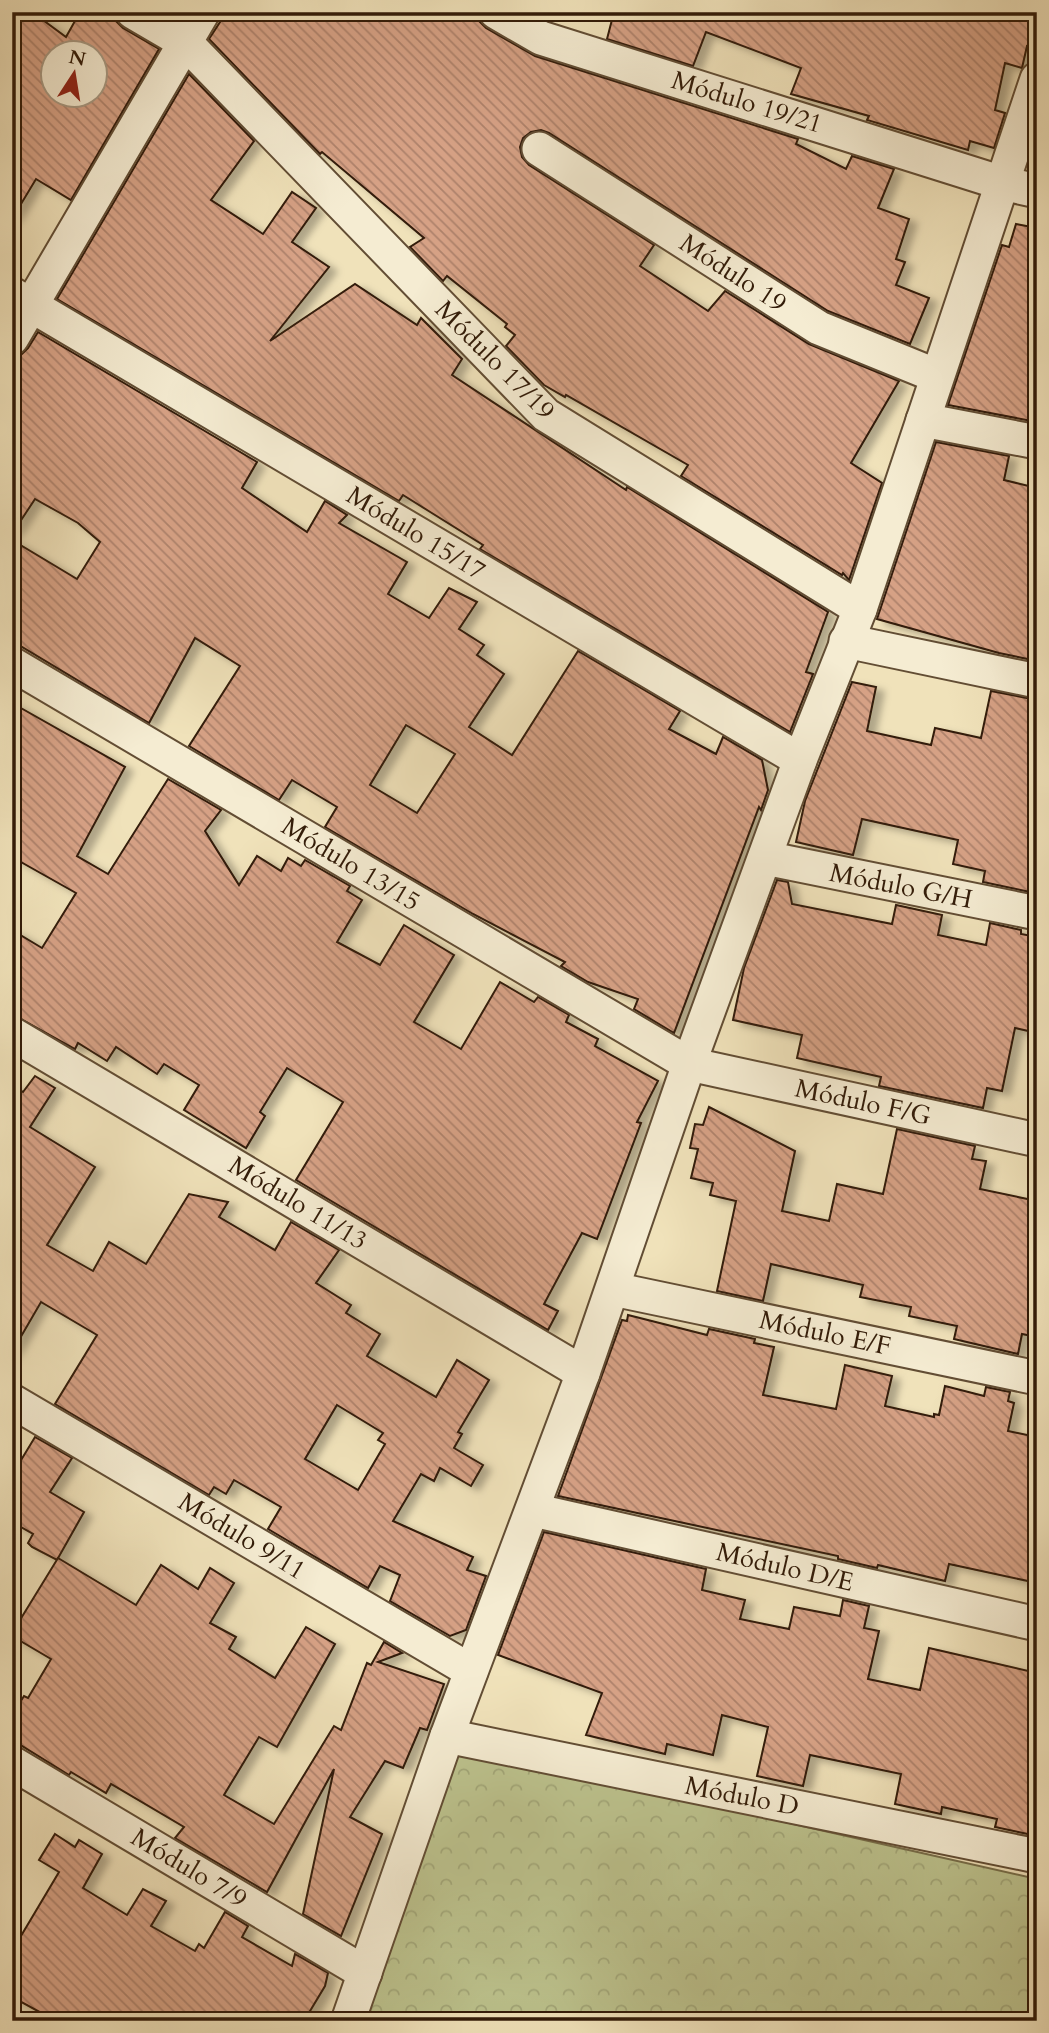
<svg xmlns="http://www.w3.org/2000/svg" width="1049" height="2033" viewBox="0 0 1049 2033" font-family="Cardo,serif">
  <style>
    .park { fill: url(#park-crowns); stroke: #776e4a; stroke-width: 2 }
    .building { fill: url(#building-back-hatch); stroke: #321b08; stroke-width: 2; fill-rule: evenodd; filter: url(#shadow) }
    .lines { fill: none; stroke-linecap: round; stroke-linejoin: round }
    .minor-casing { stroke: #624d34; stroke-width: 37 }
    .minor { stroke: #f5ecd2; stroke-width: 33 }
    .labels { text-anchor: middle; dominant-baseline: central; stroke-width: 5; stroke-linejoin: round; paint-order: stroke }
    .street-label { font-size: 26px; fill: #321b08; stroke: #f5ecd2 }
  </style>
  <defs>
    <pattern id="park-crowns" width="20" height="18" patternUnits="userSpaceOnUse" patternTransform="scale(1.75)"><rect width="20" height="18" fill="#bcc28d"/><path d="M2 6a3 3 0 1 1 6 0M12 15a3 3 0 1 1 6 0" fill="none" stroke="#a2a678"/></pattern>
    <pattern id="building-back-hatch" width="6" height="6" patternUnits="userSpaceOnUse" patternTransform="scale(1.75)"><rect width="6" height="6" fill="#d6a185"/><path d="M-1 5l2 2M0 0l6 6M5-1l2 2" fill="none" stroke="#ae826b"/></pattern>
    <filter id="shadow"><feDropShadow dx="8" dy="4.5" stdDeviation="3.5" flood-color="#0004"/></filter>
  </defs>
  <rect width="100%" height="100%" fill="#f0e2ba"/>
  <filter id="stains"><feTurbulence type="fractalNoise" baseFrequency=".00286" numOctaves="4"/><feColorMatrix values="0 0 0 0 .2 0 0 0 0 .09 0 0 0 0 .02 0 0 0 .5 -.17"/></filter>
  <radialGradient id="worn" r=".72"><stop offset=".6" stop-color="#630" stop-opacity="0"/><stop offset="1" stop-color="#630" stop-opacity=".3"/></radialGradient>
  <path class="park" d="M457,1748L1037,1879V2021H360Z"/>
  <g class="building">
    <path d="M12,12H32L66,37L80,12H114L116,21L123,28L159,49L71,200L36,179L12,219ZM52,52H94V94H52Z"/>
    <path d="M222,12H477L479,21L486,28L535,56L798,139L796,144L846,169L852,156L894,169L878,208L909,219L896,259L905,262L896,285L929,298L910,344L828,311L549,133L541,130L531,132L523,138L520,147L522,157L529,165L654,245L640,266L708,311L725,291L809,344L899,381L851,463L882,483L849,580L843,573L842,575L681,476L688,465L566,395L565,397L544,385L506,346L515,335L505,327L507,324L447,276L443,281L410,247L424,238L322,152L320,154L209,39L220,22Z"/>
    <path d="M614,12H1037V48L1027,46L1022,68L1005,63L995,110L1005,113L994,148L970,141L968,150L867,120L869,116L791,94L801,68L706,32L693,66L607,39Z"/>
    <path d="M189,74L254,141L211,200L263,234L292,192L316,208L292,242L329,267L270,341L355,284L417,325L421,318L462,359L452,375L626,490L627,487L828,612L806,672L813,674L790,732L480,549L483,545L403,495L399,501L57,299Z"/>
    <path d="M1016,224L1037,228V422L948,405L1002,245L1009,247Z"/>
    <path d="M38,332L257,462L242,488L307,532L325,501L347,515L339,523L407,562L388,594L429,618L449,588L477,602L459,629L484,645L477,655L504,674L469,727L512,755L578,651L680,711L669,729L716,754L723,737L762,760L768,790L761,810L759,807L674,1033L634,1009L638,999L588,982L561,966L565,962L473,914L325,827L337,807L292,780L279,800L189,746L240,666L195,638L149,723L22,647L12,645V540L77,579L100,542L78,523L35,499L12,534V361L15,357L22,354L28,348ZM406,725L455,754L417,813L370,785Z"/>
    <path d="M936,442L1009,456L1004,480L1037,488V661L999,653L877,619Z"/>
    <path d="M852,682L876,687L867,731L931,745L935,728L981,738L991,691L1037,700V858L1030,892L983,882L985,871L953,864L958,840L862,819L853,855L796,842L805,801Z"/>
    <path d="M12,703L125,767L77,856L108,874L168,779L221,810L205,831L239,885L257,856L281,871L288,858L301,866L305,860L350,886L347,891L362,900L337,942L380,965L404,925L454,955L414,1022L461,1049L500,982L534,1002L538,997L569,1015L566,1022L598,1039L595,1046L658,1081L637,1122L641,1123L597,1239L582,1233L544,1304L558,1311L548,1330L296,1180L343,1102L287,1068L260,1112L265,1116L246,1148L184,1110L199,1085L164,1064L157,1074L116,1047L107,1061L78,1043L75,1049L12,1014V930L42,948L76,893L12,857Z"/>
    <path d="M777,880L788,882L792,904L892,924L896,905L942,915L938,935L986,945L990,923L1021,930V934L1037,937V1033L1015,1028L1002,1091L987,1088L983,1108L879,1086L881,1077L797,1058L802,1035L733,1020L744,968Z"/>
    <path d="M35,1076L55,1088L30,1127L95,1167L47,1245L93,1271L109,1242L146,1264L189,1194L228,1202L219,1217L275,1250L291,1222L339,1250L316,1283L351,1305L346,1313L380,1334L367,1356L436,1397L457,1360L489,1380L458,1432L462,1434L454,1448L483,1465L471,1486L440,1468L434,1481L421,1474L393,1521L473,1557L467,1570L486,1576L466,1630L450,1636L390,1601L400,1575L380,1566L368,1588L268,1529L281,1507L234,1480L226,1494L214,1487L209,1495L55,1404L97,1335L41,1302L12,1352V1085L23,1092ZM337,1405L383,1433L378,1440L385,1444L358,1490L305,1459Z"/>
    <path d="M709,1107L795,1151L782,1211L829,1221L837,1184L883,1194L897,1129L975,1146L972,1159L986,1161L980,1189L1037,1201V1337L1022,1334L1018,1354L954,1339L957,1326L909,1316L911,1307L860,1297L863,1285L771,1264L763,1301L717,1291L736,1201L710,1195L713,1183L691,1178L698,1149L690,1148L695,1124L703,1125Z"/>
    <path d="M628,1315L707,1335L709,1329L755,1339L754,1343L774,1347L763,1395L836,1409L845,1365L892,1376L885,1406L934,1417V1414L939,1415L945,1386L984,1396L986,1387L1010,1392L1008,1401L1014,1403L1008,1431L1037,1437V1583L949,1564L945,1581L878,1565L877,1568L838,1559V1556L558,1496L622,1320L627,1321Z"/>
    <path d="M35,1437L72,1458L50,1492L84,1512L57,1560L32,1547L28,1543L33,1534L12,1522V1475Z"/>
    <path d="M544,1532L706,1569L702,1590L745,1600L740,1619L789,1629L794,1607L840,1616L843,1600L869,1606L864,1628L879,1631L868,1679L920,1690L929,1648L1037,1673V1836L995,1827L997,1819L942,1807L941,1814L895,1804L901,1774L810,1755L803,1786L757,1776L768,1727L722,1715L713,1755L667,1744L665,1754L586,1735L602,1693L498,1655Z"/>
    <path d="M58,1558L136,1605L161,1565L198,1589L210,1568L234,1583L210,1623L236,1637L229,1649L275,1678L306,1627L335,1644L277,1747L259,1737L224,1795L274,1824L334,1726L341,1730L367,1663L371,1665L384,1642L402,1653L378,1662L444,1684L427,1730L420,1728L403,1768L385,1761L350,1817L382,1834L341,1936L303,1914L334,1769L267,1892L175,1838L184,1827L111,1784L106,1793L71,1772L69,1775L22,1746L12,1744V1715L24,1696L28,1698L51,1659L12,1636V1633Z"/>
    <path d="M55,1834L75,1847L79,1840L102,1854L83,1888L127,1915L143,1889L166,1901L151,1926L195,1951L199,1944L204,1948L225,1912L248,1926L242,1937L292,1966L295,1954L328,1973L325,1986L304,2021H56L12,1997V1951L59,1872L39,1860Z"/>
  </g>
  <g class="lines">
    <g class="minor-casing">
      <g id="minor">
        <path d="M133,12L186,43L546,415L860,609"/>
        <path d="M496,12L541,38L1002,183L1037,191"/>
        <path d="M539,149L819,328L937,376"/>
        <path d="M12,294L800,760"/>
        <path d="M12,338L203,12"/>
        <path d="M923,420L1037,442"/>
        <path d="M846,641L1037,681"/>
        <path d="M12,664L689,1064L1037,1140"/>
        <path d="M765,858L1037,913"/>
        <path d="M12,1034L583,1373"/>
        <path d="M613,1289L1037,1378"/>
        <path d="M12,1401L471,1671"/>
        <path d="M533,1510L1037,1624"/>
        <path d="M447,1736L1037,1856"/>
        <path d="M12,1763L365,1973"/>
        <path d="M348,2021L447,1736L583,1373L689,1064L800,760L860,609L1037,79"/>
      </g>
    </g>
    <use href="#minor" class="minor"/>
  </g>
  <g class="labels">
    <g class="street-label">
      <text transform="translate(747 102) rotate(17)">Módulo 19/21</text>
      <text transform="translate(733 273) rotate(33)">Módulo 19</text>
      <text transform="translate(495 360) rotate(45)">Módulo 17/19</text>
      <text transform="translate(416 533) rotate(31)">Módulo 15/17</text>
      <text transform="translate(351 864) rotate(31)">Módulo 13/15</text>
      <text transform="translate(901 886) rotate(11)">Módulo G/H</text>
      <text transform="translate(863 1102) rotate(12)">Módulo F/G</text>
      <text transform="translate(298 1203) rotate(31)">Módulo 11/13</text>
      <text transform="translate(825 1333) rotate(12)">Módulo E/F</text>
      <text transform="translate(242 1536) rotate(31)">Módulo 9/11</text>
      <text transform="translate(785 1567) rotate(13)">Módulo D/E</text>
      <text transform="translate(742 1796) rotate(11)">Módulo D</text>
      <text transform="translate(189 1868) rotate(31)">Módulo 7/9</text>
    </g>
  </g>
  <rect width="1049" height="2033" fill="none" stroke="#f0e2ba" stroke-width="42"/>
  <rect x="14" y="14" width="1021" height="2005" fill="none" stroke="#321b08" stroke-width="3.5"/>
  <rect x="21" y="21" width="1007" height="1991" fill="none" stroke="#321b08" stroke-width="2"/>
  <g transform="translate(74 74) rotate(12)"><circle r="33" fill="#f5ecd2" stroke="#a79881" stroke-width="2"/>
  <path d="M0-5L12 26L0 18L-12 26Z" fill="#8f2418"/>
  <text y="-10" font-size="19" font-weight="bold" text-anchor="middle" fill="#321b08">N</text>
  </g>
  <rect width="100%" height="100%" filter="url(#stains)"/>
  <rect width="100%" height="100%" fill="url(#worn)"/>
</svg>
